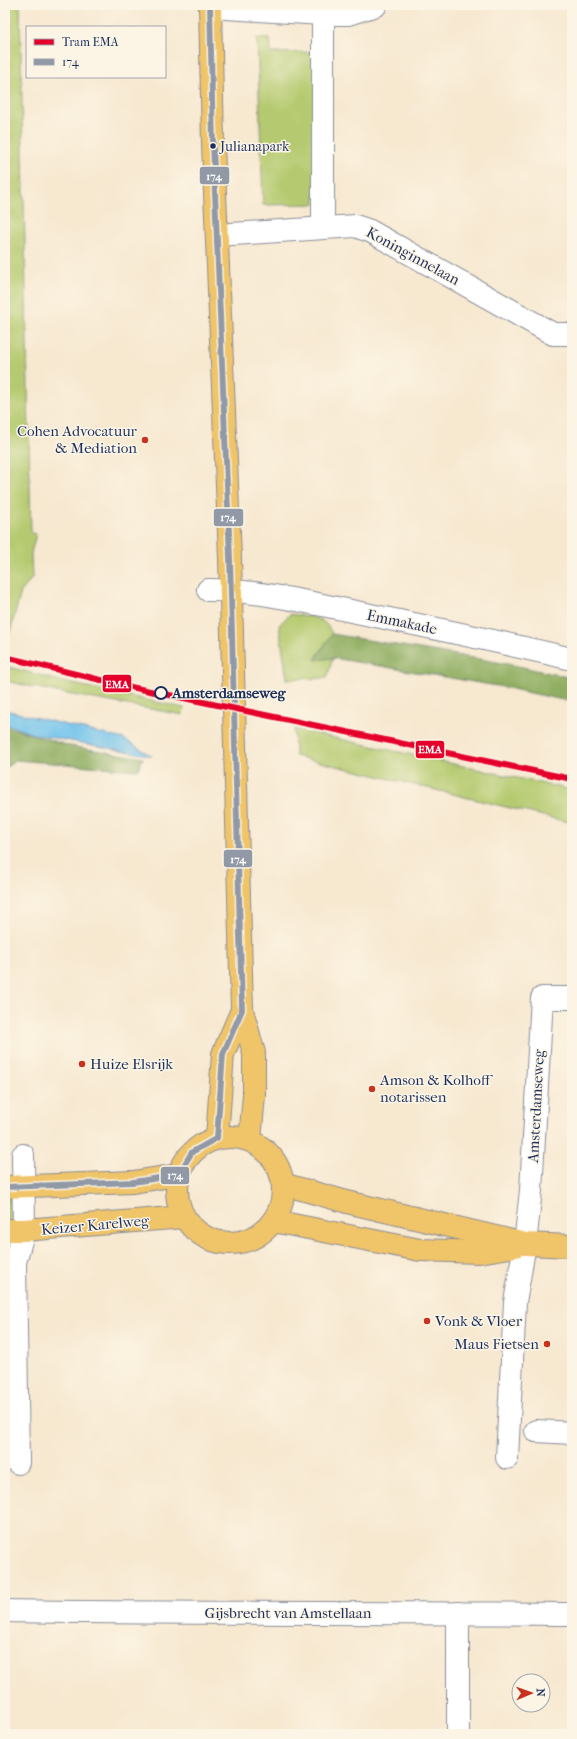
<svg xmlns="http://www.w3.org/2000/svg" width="577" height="1739" viewBox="0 0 577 1739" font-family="'IM FELL French Canon',serif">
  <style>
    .green { fill: #b5ca6f; stroke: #687c66 }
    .forest { fill: #90ae62; stroke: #566e60 }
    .water { fill: #71c3ec; stroke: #4679a5 }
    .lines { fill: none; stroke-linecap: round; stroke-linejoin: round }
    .minor-casing { stroke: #898c97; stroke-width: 24 }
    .major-casing { stroke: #898c97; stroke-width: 24 }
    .minor { stroke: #fff; stroke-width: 22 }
    .major { stroke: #f0c469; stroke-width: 22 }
    .bus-1-casing { stroke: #fcf5e5; stroke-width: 9 }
    .bus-1 { stroke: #9199a7; stroke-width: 6 }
    .tram-1-casing { stroke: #fcf5e5; stroke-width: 9 }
    .tram-1 { stroke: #e4002b; stroke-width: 6 }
    .bus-dot { fill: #1b2f5e; stroke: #fcf5e5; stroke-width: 1.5 }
    .poi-dot { fill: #c8321e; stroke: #fcf5e5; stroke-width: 1.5 }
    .stop-dot { fill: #fcf5e5; stroke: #1b2f5e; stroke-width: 2 }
    .labels { text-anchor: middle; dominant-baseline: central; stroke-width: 3; stroke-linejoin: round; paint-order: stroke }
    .bus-label { font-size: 14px; fill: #1b2f5e; stroke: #fcf5e5; text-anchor: start }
    .street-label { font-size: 15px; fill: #1b2f5e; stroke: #fcf5e5 }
    .poi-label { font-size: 15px; fill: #1b2f5e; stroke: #fcf5e5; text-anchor: start }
    .stop-label { font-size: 15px; font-weight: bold; fill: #1b2f5e; stroke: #fcf5e5; text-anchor: start }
    .line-badge { stroke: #fcf5e5; stroke-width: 1.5 }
    .badge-label { font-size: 11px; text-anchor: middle; font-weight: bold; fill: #fff }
  </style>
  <rect width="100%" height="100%" fill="#fcf5e5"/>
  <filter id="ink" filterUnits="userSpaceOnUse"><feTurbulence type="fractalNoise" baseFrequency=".025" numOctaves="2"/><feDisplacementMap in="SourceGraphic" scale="8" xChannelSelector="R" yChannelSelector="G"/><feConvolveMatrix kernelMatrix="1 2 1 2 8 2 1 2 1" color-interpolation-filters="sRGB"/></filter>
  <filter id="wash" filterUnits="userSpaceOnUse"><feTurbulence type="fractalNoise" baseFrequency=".012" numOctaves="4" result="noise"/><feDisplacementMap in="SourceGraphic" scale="16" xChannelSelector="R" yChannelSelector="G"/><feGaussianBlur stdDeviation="0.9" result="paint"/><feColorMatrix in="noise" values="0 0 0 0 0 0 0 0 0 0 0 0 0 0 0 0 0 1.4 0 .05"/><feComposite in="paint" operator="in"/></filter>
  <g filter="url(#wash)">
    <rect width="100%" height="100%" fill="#f7e8d0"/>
    <g class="green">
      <path d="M5,5H20L31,533L36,534L31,553L32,578L21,592L5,650Z"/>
      <path d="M257,38L270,39L271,53L316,52L315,204L263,205Z"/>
      <path d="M290,614C307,616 325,615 332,634L315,659L333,658L327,678L287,679L279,625Z"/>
      <path d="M5,666L68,683L184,708L183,715L67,694L5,681Z"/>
      <path d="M294,729L572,790V823L295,756Z"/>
      <path d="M5,1195H10L11,1222H5Z"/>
    </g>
    <g class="forest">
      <path d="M332,634L509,664L572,678V702L503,687L333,658L315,660Z"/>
      <path d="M5,726L70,746L143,758L138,770L15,760L5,769Z"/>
    </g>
    <path class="water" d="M5,710L124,739L152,756L33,734L5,724Z"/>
  </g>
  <g filter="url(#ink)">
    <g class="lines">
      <g class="minor-casing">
        <g id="minor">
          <path d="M210,7L323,14H348L376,5"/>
          <path d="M323,228V14"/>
          <path d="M217,235L355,226L370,231L553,334H572"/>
          <path d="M208,590C260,590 311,603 361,613C432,628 502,642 572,659"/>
          <path d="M536,1431L572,1433"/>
          <path d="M507,1458L515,1302L525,1244L531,1190L542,998H572"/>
          <path d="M18,1463L15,1262L24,1230L23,1155"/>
          <path d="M5,1611C194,1614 383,1612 572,1614"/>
          <path d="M458,1613V1734"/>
        </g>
      </g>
      <g class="major-casing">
        <g id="major">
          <path d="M210,5L213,144L230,558L242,1010L254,1053V1095L250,1140"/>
          <circle cx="230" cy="1190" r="53"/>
          <path d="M217,1138L223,1054L242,1010"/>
          <path d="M283,1184L347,1202L525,1244L572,1246"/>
          <path d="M5,1187L133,1182L178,1175"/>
          <path d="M273,1221L420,1250L479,1252L515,1246"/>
          <path d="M5,1230H24L184,1217"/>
        </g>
      </g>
      <use href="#minor" class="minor"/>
      <use href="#major" class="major"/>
      <g class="bus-1-casing">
        <path id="bus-1" d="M5,1187L133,1182L178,1175L192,1152L217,1138L223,1054L242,1010L230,558L213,144L210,5"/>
      </g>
      <use href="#bus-1" class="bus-1"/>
      <g class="tram-1-casing">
        <path id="tram-1" d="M5,657L126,686L572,779"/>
      </g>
      <use href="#tram-1" class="tram-1"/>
    </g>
  </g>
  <circle class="bus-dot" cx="213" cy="146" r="3.5"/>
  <g class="poi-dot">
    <circle cx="145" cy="440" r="4"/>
    <circle cx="82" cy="1064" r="4"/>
    <circle cx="372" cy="1089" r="4"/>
    <circle cx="427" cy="1321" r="4"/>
    <circle cx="547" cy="1344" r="4"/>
  </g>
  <circle class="stop-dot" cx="161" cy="693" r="6"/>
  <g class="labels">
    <g class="bus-label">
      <text x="220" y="146">Julianapark</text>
    </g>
    <g class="street-label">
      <text transform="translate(413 256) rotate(29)">Koninginnelaan</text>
      <text transform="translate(402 622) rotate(12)">Emmakade</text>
      <text transform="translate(536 1106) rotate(-87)">Amsterdamseweg</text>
      <text transform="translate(95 1225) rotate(-5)">Keizer Karelweg</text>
      <text x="288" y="1613">Gijsbrecht van Amstellaan</text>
    </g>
    <g class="poi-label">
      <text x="137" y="431" text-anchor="end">Cohen Advocatuur<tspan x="137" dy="17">&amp; Mediation</tspan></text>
      <text x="90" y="1064">Huize Elsrijk</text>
      <text x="380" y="1080">Amson &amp; Kolhoff<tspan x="380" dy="17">notarissen</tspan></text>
      <text x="435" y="1321">Vonk &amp; Vloer</text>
      <text x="539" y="1344" text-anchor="end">Maus Fietsen</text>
    </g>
    <g class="stop-label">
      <text x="172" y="693">Amsterdamseweg</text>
    </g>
  </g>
  <g class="line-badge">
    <rect x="199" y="166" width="31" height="19" rx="4" fill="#9199a7"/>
    <rect x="213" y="508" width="31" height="19" rx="4" fill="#9199a7"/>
    <rect x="102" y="674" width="30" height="19" rx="4" fill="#e4002b"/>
    <rect x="415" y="740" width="30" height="19" rx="4" fill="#e4002b"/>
    <rect x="223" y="849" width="30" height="19" rx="4" fill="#9199a7"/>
    <rect x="160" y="1166" width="30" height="19" rx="4" fill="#9199a7"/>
  </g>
  <g class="badge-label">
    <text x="214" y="180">174</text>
    <text x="228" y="521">174</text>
    <text x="117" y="688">EMA</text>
    <text x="430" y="753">EMA</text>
    <text x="238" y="863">174</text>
    <text x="175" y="1179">174</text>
  </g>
  <rect width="577" height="1739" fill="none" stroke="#fcf5e5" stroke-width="20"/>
  <rect x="26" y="26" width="140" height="52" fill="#fcf5e5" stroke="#a2a6af"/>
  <rect x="34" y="39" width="20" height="6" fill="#e4002b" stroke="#a2a6af"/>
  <text x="62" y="46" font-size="12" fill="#1b2f5e">Tram EMA</text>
  <rect x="34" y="59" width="20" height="6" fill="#9199a7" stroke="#a2a6af"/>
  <text x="62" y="66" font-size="12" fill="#1b2f5e">174</text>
  <g transform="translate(531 1693) rotate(88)"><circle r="19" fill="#fcf5e5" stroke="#a2a6af"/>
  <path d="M0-3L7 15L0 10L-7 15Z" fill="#c8321e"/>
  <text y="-6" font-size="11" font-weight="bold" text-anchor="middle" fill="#1b2f5e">N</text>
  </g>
</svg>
